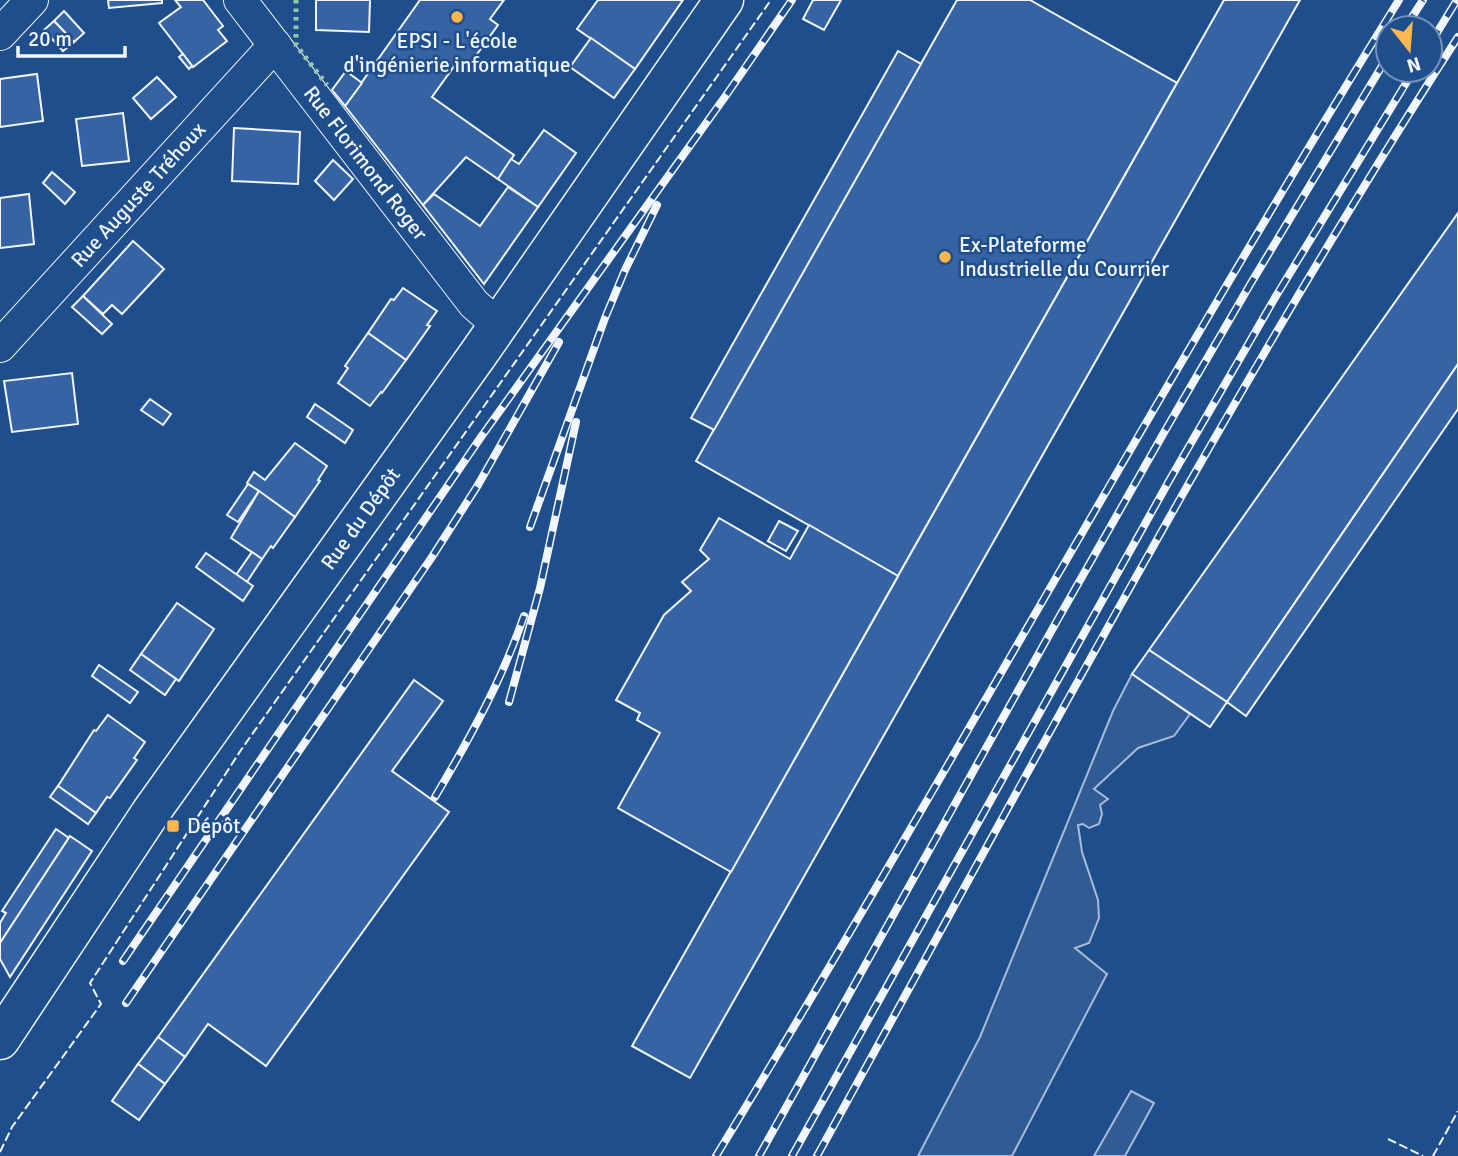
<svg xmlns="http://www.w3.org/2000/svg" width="1458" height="1156" viewBox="0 0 1458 1156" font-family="Signika,sans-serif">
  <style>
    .built { fill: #305b95; stroke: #a8bbd7; stroke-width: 2 }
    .building { fill: #3563a3; stroke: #f2f6ff; stroke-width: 2 }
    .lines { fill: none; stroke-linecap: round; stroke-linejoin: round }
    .street-casing { stroke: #f2f6ff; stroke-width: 34 }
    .secondary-casing { stroke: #f2f6ff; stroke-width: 41 }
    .street { stroke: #1f4e8c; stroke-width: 32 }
    .secondary { stroke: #1f4e8c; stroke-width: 38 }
    .rail-casing { stroke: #f2f6ff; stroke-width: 8 }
    .rail { stroke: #1f4e8c; stroke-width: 5; stroke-dasharray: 16; stroke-linecap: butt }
    .hedge { stroke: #97c8a6; stroke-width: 5; stroke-dasharray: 3.5 5; stroke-linecap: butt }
    .fence { stroke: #f2f6ff; stroke-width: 2; stroke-dasharray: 9 3.5; stroke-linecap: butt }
    .poi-dot { fill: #ffb74d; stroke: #1f4e8c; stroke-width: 2.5 }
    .labels { text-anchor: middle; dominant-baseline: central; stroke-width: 5; stroke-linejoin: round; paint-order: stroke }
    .poi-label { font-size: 21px; fill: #f2f6ff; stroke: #1f4e8c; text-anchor: start }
    .street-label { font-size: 21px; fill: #f2f6ff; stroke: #1f4e8c }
  </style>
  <rect width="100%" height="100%" fill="#1f4e8c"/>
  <g class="built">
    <path d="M1132,674L1190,714L1174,736L1138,748L1094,789L1108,799L1100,805L1102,814L1099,824L1089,828L1083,824L1078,825L1082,852L1098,900L1099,918L1089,943L1075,948L1107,974L1012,1156H918L980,1037L1113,711Z"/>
    <path d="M1131,1091L1154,1103L1125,1156H1094Z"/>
  </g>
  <g class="building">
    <path d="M108,0H162V3L109,8Z"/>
    <path d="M175,0H203L223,26L218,30L227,41L193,67L159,23L181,7Z"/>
    <path d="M316,0H370L369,32L316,30Z"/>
    <path d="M420,0H504L490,19L498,25L467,68L458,61L432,97L514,155L498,179L466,157L423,205L345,106Z"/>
    <path d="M598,0H683L635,69L577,29Z"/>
    <path d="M813,0H841L824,30L803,19Z"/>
    <path d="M957,0H1030L1177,83L898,576L696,461Z"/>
    <path d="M1224,0H1300L690,1078L632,1046Z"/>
    <path d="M64,11L84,33L74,42L54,21Z"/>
    <path d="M54,21L74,42L63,51L44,30Z"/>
    <path d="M591,38L635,69L614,98L570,67Z"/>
    <path d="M898,51L921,64L714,430L691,418Z"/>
    <path d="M183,54L192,66L189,69L179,57Z"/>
    <path d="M346,71L362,83L345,106L332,90Z"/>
    <path d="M37,74L43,121L0,127V79Z"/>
    <path d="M157,77L176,97L151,119L133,98Z"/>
    <path d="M123,113L129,161L82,166L76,119Z"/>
    <path d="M234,128L300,132L298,184L232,181Z"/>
    <path d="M544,130L576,153L538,207L498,179L511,159L519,164Z"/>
    <path d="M333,160L353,179L334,200L315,181Z"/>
    <path d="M52,172L75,192L65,204L43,183Z"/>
    <path d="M508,187L538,207L484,284L423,205L434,194L480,226Z"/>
    <path d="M29,194L34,244L0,248V198Z"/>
    <path d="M1458,213V364L1227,702L1149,650Z"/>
    <path d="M133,241L164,269L122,314L112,305L103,314L83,296Z"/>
    <path d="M403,288L437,311L427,325L430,326L406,360L368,333L391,299L394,300Z"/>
    <path d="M83,296L112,324L102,334L72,307Z"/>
    <path d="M368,333L406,360L382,393L381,392L370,406L338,383L348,368L345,366Z"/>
    <path d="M1458,364V409L1246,716L1227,702Z"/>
    <path d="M72,373L78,424L12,432L4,381Z"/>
    <path d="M150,399L171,414L163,425L141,410Z"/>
    <path d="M315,404L353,430L345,443L307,417Z"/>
    <path d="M295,443L327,466L318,480L320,481L295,517L247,483L254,472L265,480Z"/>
    <path d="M248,484L259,491L238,522L227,515Z"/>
    <path d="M259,491L295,517L273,548L271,546L262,559L231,538Z"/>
    <path d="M719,518L790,559L809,525L898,576L731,872L618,808L660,733L637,720L640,713L616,700L664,615L691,591L682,582L709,559L700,550Z"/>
    <path d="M779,521L798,531L786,551L768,541Z"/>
    <path d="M252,552L262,559L247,582L236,575Z"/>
    <path d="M206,553L253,586L243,601L196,567Z"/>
    <path d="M177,603L214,629L179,681L141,654Z"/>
    <path d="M1149,650L1227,702L1210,727L1132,674Z"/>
    <path d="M141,654L176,679L165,695L130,670Z"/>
    <path d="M99,665L138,692L130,703L92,676Z"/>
    <path d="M414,680L443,701L392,771L449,812L266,1066L208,1024L185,1057L158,1037Z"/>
    <path d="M108,715L145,742L134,758L137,760L110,798L107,797L96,813L58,786L94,730L96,731Z"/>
    <path d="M58,786L96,813L88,824L50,797Z"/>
    <path d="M56,829L69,838L0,943V923L6,913L2,911Z"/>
    <path d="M70,836L92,851L10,977L0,959V943Z"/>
    <path d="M158,1037L185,1057L165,1084L138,1064Z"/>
    <path d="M138,1064L165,1084L139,1120L112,1101Z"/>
  </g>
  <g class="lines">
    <g class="street-casing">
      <g id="street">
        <path id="s1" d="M240,0L474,304L497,324"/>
        <path d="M0,34L32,0"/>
        <path id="s2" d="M0,346L275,45"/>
      </g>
    </g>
    <g class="secondary-casing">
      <g id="secondary">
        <path id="s3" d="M0,1040L151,812L479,353L724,0"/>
      </g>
    </g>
    <use href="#street" class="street"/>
    <use href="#secondary" class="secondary"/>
    <g class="rail-casing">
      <g id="rail">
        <path d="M1405,28L1423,0"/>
        <path d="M1430,44L1457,0"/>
        <path d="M530,527L605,318L625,270L657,205"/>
        <path d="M509,702L540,588L576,422"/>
        <path d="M435,797C470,738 502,680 524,616"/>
        <path d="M123,961L481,437L727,94L792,0"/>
        <path d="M126,1003L432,557L478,485L559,342"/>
        <path d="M716,1156C949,774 1163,380 1399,0"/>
        <path d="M759,1156L1058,619L1166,429L1251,283L1388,56"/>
        <path d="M792,1156L1169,481L1276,296L1414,70"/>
        <path d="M817,1156C1025,780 1225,398 1458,37"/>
      </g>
    </g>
    <use href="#rail" class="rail"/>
    <path class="hedge" d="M296,0V45L327,85"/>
    <g class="fence">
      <path d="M1388,1139L1423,1156"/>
      <path d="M0,1152L12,1127L101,1004L90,983L241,750L771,0"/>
      <path d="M1433,1156L1458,1111"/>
    </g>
  </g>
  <g class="poi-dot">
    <circle cx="457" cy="17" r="7"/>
    <circle cx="945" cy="257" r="7"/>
    <rect x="166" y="819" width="14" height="14" rx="3.5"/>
  </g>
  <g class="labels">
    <g class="poi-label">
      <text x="457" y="41" text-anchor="middle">EPSI - L'école<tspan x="457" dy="24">d'ingénierie informatique</tspan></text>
      <text x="959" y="245">Ex-Plateforme<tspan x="959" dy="24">Industrielle du Courrier</tspan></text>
      <text x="187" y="826">Dépôt</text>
    </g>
    <g class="street-label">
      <text stroke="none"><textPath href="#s1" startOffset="206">Rue Florimond Roger</textPath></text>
      <text stroke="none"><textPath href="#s2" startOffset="205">Rue Auguste Tréhoux</textPath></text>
      <text stroke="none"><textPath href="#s3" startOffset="634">Rue du Dépôt</textPath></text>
    </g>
  </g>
  <g transform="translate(1409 49) rotate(163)"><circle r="33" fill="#1f4e8c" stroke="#7391ba" stroke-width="2"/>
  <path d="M0-5L12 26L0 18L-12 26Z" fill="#ffb74d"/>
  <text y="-10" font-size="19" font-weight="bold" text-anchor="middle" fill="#f2f6ff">N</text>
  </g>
  <path d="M18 46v10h107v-10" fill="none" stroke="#f2f6ff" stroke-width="3.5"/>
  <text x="28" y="46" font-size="21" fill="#f2f6ff" stroke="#1f4e8c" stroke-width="5" paint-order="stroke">20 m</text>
</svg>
